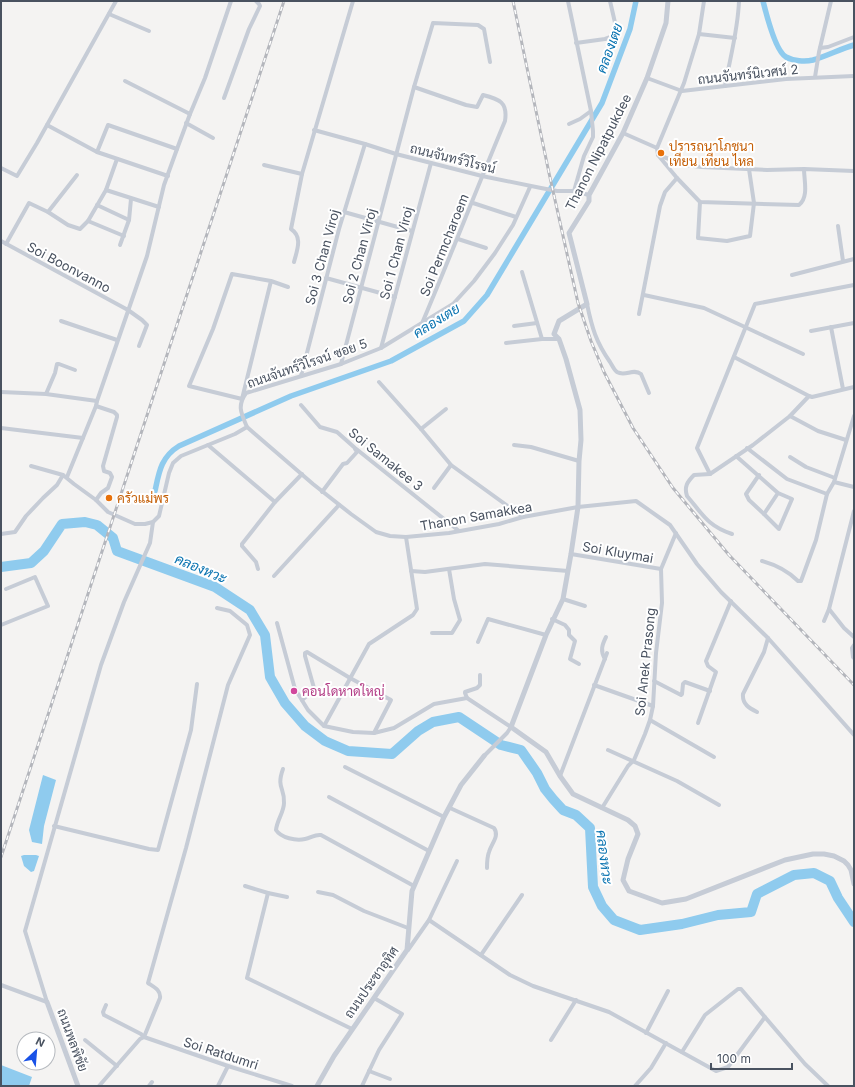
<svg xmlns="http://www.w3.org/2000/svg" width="855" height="1087" viewBox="0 0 855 1087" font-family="Inter,Sarabun,sans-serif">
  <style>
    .water { fill: #8fcbee }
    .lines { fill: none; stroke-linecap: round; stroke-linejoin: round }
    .canal { stroke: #8fcbee; stroke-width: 5.5 }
    .river { stroke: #8fcbee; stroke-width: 10 }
    .minor { stroke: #c6ccd6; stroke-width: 4 }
    .tertiary { stroke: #c6ccd6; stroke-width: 5 }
    .rail-casing { stroke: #b4b6bc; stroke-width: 3 }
    .rail { stroke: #fff; stroke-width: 1.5; stroke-dasharray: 4.5; stroke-linecap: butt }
    .food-dot { fill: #e8710a; stroke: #fff; stroke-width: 1.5 }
    .hotel-dot { fill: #d1479c; stroke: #fff; stroke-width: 1.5 }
    .labels { text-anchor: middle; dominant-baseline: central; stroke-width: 4; stroke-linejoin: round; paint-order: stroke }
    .street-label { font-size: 13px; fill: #495260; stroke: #fff }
    .food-label { font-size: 13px; fill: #c56008; stroke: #fff; text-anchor: start }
    .hotel-label { font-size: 13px; fill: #b23c85; stroke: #fff; text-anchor: start }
    .water-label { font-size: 14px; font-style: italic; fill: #0b74b1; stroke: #fff }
  </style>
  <rect width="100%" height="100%" fill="#f4f3f2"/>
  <g class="water">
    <path d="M43,775L56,780L44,826L42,844L32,842L29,830Z"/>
    <path d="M24,855H36L39,856L34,871L31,872L24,866L21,856Z"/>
    <path d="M1,1065L32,1077L29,1086H1Z"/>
  </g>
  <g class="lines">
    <g class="canal">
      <path d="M763,1C766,13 775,51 786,57C793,61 805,62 813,60C827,56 840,49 854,45"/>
      <path d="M155,491C159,472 161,457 179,446L291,396L391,361L464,321L487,295L602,103L630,29L636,1"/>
    </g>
    <path class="river" d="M1,567L31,563L44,551L62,524L85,522L97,525L113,538L117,551L215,587L250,610L265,635L270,677L285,703L305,726L325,741L348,751L392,754L418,731L433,722L459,717L501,745L521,750L537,773L545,789L553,799L563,810L576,815L590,828L593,887L602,906L614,920L640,930L682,924L718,915L751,912L757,894L794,875L814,873L830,881L838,898L854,922"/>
    <g class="minor">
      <path d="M568,1L591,111L593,131V137L584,156L574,191"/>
      <path d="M109,14L149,31"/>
      <path d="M699,34L735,38"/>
      <path d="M576,43L605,39L616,35V27L610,1"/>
      <path d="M820,48L828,47L854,37"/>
      <path d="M815,77L819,52L831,1"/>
      <path d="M647,78L682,91L786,79L854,76"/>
      <path d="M125,81L190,114"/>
      <path d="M725,86C730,58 738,30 739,1"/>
      <path d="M414,87L466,105L477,107L483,95C499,99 508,102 505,121C477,188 451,255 423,321"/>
      <path d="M224,98L249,29L260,6L259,4L256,1"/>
      <path d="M186,123L213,138"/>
      <path d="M569,124L580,119L591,111"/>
      <path d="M47,125L97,152L168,176"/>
      <path d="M314,130L365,144L396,154L482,176L541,188L557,191H574L589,195"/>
      <path d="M623,133L657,148L658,155L686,165L701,167L767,170L804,169L854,171"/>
      <path d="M657,148L684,83L699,34L704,1"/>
      <path d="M97,152L108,125L177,149"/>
      <path d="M658,155L677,178L700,202L799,205C809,197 804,180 804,169"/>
      <path d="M264,165L302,174"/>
      <path d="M1,168L17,176L37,143L116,1"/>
      <path d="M106,190L159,207"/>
      <path d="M700,202L698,238L727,241L750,236L754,203L749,169"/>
      <path d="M473,203L516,217"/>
      <path d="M97,205L129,220"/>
      <path d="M48,212L77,175"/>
      <path d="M344,212L412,231"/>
      <path d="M88,221L124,236"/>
      <path d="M838,226L843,261"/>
      <path d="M458,239L486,248"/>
      <path d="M1,241L128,310L142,320L147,325L139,346"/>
      <path d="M6,244L29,203L48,212L68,225L80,229L88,221L106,190L117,159"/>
      <path d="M120,245L129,220L131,199"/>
      <path d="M294,262C297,250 303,237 291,229L302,174L353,1"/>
      <path d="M522,272L542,339"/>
      <path d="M792,275L854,259"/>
      <path d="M326,278L395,297"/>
      <path d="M271,281L242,399L189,386L213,329L232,274L271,281L288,287"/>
      <path d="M644,295L704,308L803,354"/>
      <path d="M587,304C592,328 596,342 610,362C612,365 614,370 617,372C625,377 633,368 641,374L649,393"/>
      <path d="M639,314L660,206L665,192L677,178"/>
      <path d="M61,321L117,340"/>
      <path d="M514,326L537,323"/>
      <path d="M831,327L843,389"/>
      <path d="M811,331L854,323"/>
      <path d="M506,343L542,339H559"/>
      <path d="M381,348L431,163"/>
      <path d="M734,357L809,396"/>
      <path d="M341,364L414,87L433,23L478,25L484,29L490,62"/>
      <path d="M301,376L339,229L365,144"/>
      <path d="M379,382L421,429L451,465L523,517"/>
      <path d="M1,392L46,394L97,401"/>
      <path d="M46,394L55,373L57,364H59L75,370"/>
      <path d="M301,405L320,427L337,432L355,448L459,531"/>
      <path d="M790,416L818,431L846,440"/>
      <path d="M247,427L313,484L351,514L376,532L390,536L406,537L449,533L499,524L523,517L578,507L636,501L670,525L697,564L721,592L768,638L854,735"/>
      <path d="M1,428L83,438"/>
      <path d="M421,429L446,409"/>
      <path d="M208,445L275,502"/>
      <path d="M514,445L531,447L579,461"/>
      <path d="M747,448L787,479L827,494"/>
      <path d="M736,456L778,493L792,499L779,529L764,514L778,493"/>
      <path d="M790,457L806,467L835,478"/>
      <path d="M31,466L63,475"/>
      <path d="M710,474L697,448L755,304L854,285"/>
      <path d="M710,474L753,445L790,416L809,396L812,397L854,387"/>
      <path d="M710,474L694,475C687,482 684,487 687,496C703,515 708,526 732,534"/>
      <path d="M759,475L746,494L749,500L764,514"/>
      <path d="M67,477L96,406L97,401L147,256L164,185L177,149L190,114L205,78L231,1"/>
      <path d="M834,482L854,487"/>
      <path d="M434,488L451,465"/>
      <path d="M322,492L343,464L347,463L357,452L355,449"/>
      <path d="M96,500L101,493L108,488L112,477L110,473L104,471L103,466L117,417V415L114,412L96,406"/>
      <path d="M1,534L15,532L26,516L43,498L57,485L63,475L74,484L96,500L108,512L135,524H145L153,522L159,516L169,473L173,463L181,456L235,434L247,427C241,413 237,406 246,393L341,364L381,348L453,304L474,281L495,253L513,225L530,187"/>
      <path d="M571,554L661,569"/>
      <path d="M762,561C776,565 788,571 798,581H801L816,540L827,494L834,482L854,416"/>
      <path d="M258,569L256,562L242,546V544L275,502L302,474"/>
      <path d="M411,571L425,572L485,564L568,571"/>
      <path d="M274,576L339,505"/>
      <path d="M563,599L585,606"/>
      <path d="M829,609L844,628L854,637"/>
      <path d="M552,619L565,625L569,630V635L575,641L570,659L579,664"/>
      <path d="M824,621L829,609L854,511"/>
      <path d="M277,623L295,689L308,710L324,726L353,732L374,733L394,728L434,704L467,698L511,727L507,733L484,756"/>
      <path d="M1,625L48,606L35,577L6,589"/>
      <path d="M432,633H452L460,620L454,599L449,569"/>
      <path d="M478,642L488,619L546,635"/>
      <path d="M854,645L852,648L853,657L854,658"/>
      <path d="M605,659C600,651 602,645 606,637"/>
      <path d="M654,681L681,695L682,694L683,684L685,682L710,691"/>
      <path d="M594,685L653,706"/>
      <path d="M467,698L465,693V692L477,688L480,685V675"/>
      <path d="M302,700L313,691L314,688L305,656V653L307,652L350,678L391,700L374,733"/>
      <path d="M757,712C749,708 742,704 743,694L764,652L768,638"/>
      <path d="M650,720L714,757"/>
      <path d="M698,723L716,672L708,666L706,661L731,601"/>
      <path d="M324,726L369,644L413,615L417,609L406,537"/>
      <path d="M608,750L677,781L719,805"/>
      <path d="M345,767L444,817"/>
      <path d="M283,769C276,788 285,788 284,803C284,812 277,820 276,830C281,838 296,841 305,839C311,838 315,834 321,835L414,886"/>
      <path d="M560,776L607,653"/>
      <path d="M329,797L429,851"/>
      <path d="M450,808L494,828C500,836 491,844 489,852C487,857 487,863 487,868"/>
      <path d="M602,808L628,766L634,760L645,734L650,720L653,706L656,653L662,603L661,569L676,533"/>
      <path d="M54,826L149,849L158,850L191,730L197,684"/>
      <path d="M245,886L268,893L287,897"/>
      <path d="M318,892L333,895L364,911L408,928"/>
      <path d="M268,893L247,978L352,1029"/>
      <path d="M429,920L510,975L533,986L609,1012L716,1071L728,1067L765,1017"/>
      <path d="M408,950L429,920L457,861"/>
      <path d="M481,955L522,895"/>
      <path d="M1,985L47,1002"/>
      <path d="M47,1002L25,931L101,665L124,602L150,543L153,522"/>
      <path d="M106,1005L103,1012L104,1015L141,1034L144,1037L228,1066L292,1086"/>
      <path d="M646,1033L668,991"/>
      <path d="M85,1040L117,1066"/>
      <path d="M551,1040L576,1000"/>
      <path d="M682,1052L705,1015L738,989H741L805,1064L828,1086"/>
      <path d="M369,1071L390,1079"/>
      <path d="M99,1086L140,1039L144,1037L160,998C161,990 154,987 148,983L186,848L228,685L250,635L247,625L230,611L217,608"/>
      <path d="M149,1086L152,1082"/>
      <path d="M218,1086L228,1066"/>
      <path d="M362,1086L379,1050L402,1014L374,998"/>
      <path d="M635,1086L651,1068L666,1043"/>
    </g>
    <g class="tertiary">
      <path d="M668,1L666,23L647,78L623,133L589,195V201L569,233L587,304L559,321L554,334L559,339L566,359L580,410L581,440L579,461L578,507L571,554L563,599L546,635L511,727L546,752L560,776L573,794L628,820L635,826L638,834L628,859L623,880L629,891L662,903L686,899L785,860L813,854H824L834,856L844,861L848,865L851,870L854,884"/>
      <path d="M47,1002L78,1086"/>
      <path d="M317,1086L334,1056L407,950L412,891L444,817L461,785L484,756"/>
    </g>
    <g class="rail-casing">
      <g id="rail">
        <path d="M513,1L549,173L578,303L591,341L604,372L633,428L673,488L729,555L854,685"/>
        <path d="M1,857L284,1"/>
      </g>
    </g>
    <use href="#rail" class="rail"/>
  </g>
  <g class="food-dot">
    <circle cx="661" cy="153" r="4"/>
    <circle cx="109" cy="498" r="4"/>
  </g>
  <circle class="hotel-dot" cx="294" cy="691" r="4"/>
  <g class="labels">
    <g class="street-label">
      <text transform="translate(748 74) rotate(-6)">ถนนจันทร์นิเวศน์ 2</text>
      <text transform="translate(598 152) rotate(-63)">Thanon Nipatpukdee</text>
      <text transform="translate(453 158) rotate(14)">ถนนจันทร์วิโรจน์</text>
      <text transform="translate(444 245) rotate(-68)">Soi Permcharoem</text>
      <text transform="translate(396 253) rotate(-75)">Soi 1 Chan Viroj</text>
      <text transform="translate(359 256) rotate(-75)">Soi 2 Chan Viroj</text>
      <text transform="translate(322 257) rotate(-75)">Soi 3 Chan Viroj</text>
      <text transform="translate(69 267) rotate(28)">Soi Boonvanno</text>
      <text transform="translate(307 363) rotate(-19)">ถนนจันทร์วิโรจน์ ซอย 5</text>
      <text transform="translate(386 459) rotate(39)">Soi Samakee 3</text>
      <text transform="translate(476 516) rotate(-10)">Thanon Samakkea</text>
      <text transform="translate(618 552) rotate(10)">Soi Kluymai</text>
      <text transform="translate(645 662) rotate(-84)">Soi Anek Prasong</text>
      <text transform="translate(371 982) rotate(-55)">ถนนประชาอุทิศ</text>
      <text transform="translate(73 1040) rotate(70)">ถนนพลพิชัย</text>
      <text transform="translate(221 1053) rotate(18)">Soi Ratdumri</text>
    </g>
    <g class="food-label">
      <text x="669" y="146">ปรารถนาโภชนา<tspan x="669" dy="15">เทียน เทียน ไหล</tspan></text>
      <text x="117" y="498">ครัวแม่พร</text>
    </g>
    <g class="hotel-label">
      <text x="302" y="691">คอนโดหาดใหญ่</text>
    </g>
    <g class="water-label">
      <text transform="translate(609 48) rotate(-70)">คลองเตย</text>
      <text transform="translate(436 320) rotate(-32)">คลองเตย</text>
      <text transform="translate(201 568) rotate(23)">คลองหวะ</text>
      <text transform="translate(605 857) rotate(83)">คลองหวะ</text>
    </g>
  </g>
  <rect width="855" height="1087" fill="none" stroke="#495260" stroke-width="4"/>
  <g transform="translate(36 1051) rotate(26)"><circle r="19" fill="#ffffff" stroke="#b6babf"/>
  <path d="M0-3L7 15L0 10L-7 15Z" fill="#1952e7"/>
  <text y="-6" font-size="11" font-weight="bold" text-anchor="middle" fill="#495260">N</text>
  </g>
  <path d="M711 1063v6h81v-6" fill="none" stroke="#495260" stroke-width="2"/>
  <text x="717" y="1063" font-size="12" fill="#495260" stroke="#ffffff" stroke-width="3" paint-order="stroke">100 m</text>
</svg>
